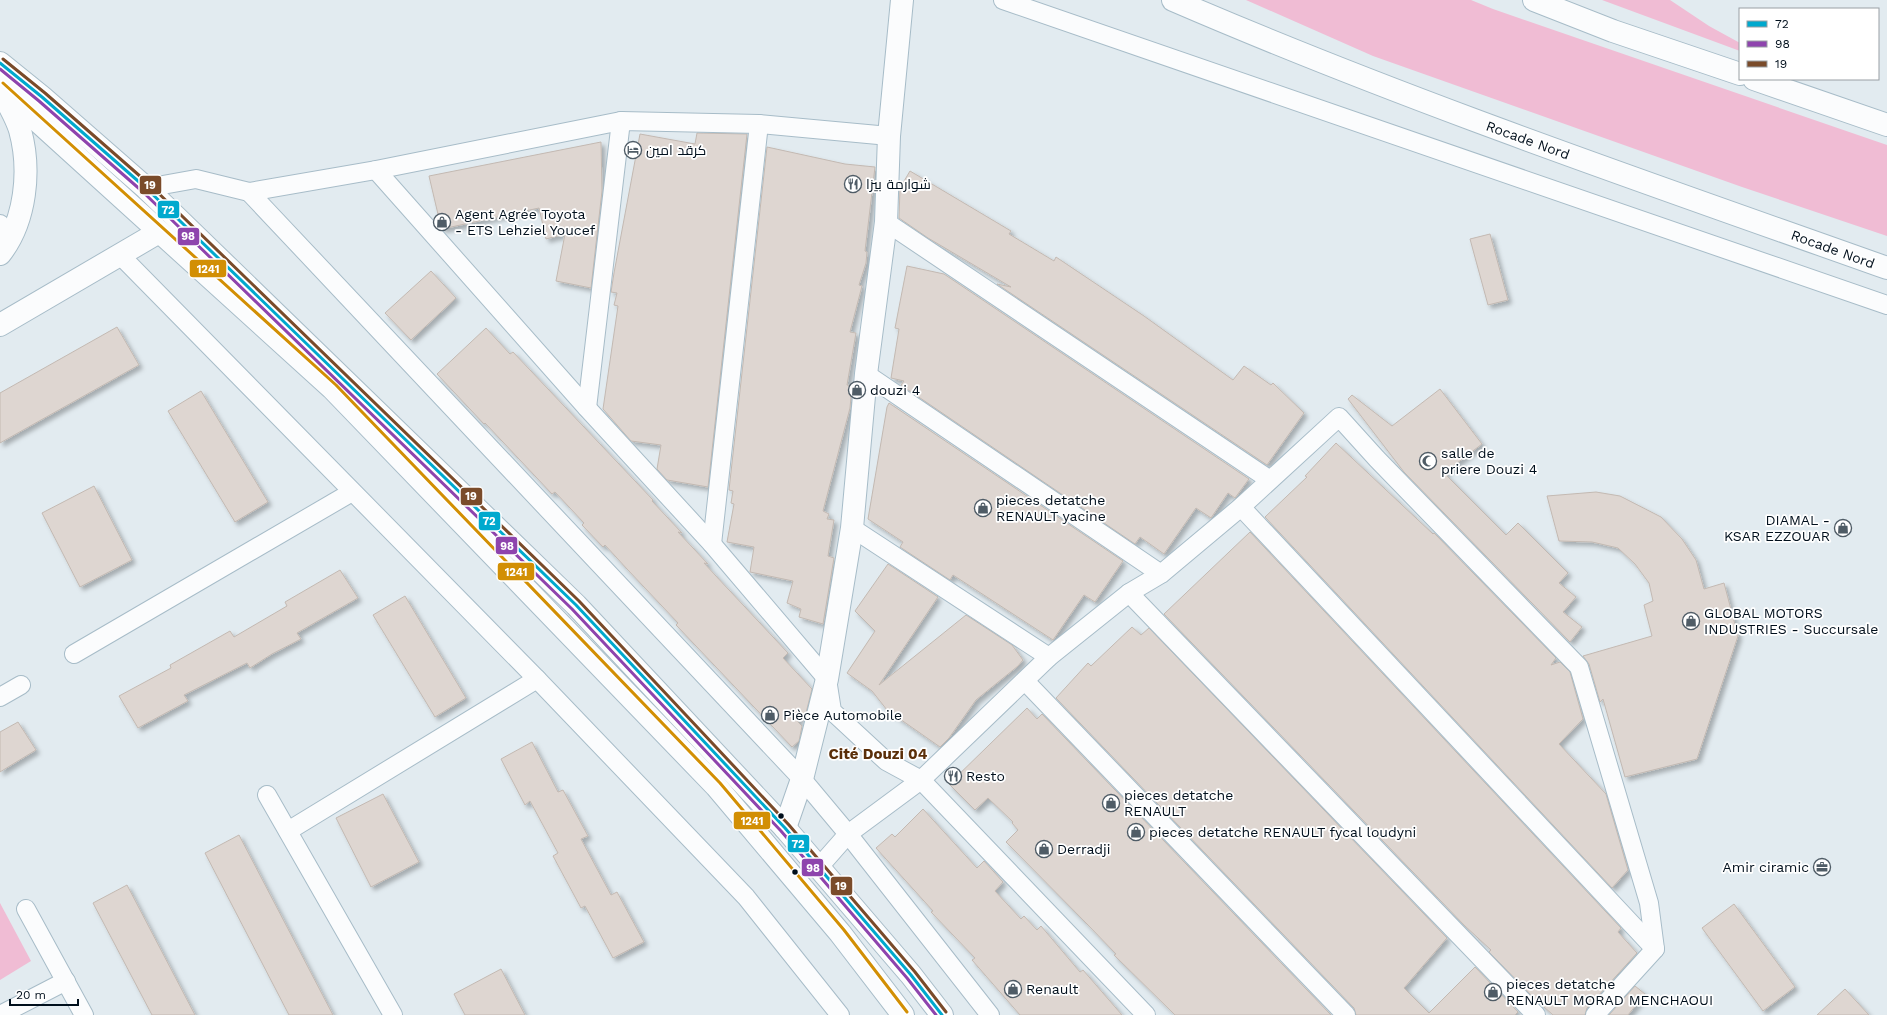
<svg xmlns="http://www.w3.org/2000/svg" width="1887" height="1015" viewBox="0 0 1887 1015" font-family="'Work Sans',Cairo,sans-serif">
  <style>
    .green { fill: #f0bcd4 }
    .building { fill: #ded6d1; stroke: #c3b9b2; filter: url(#shadow) }
    .lines { fill: none; stroke-linecap: round; stroke-linejoin: round }
    .minor-casing { stroke: #a7bcc8; stroke-width: 20 }
    .tertiary-casing { stroke: #a7bcc8; stroke-width: 24 }
    .trunk-casing { stroke: #a7bcc8; stroke-width: 24 }
    .motorway-casing { stroke: #a7bcc8; stroke-width: 24 }
    .minor { stroke: #fbfcfd; stroke-width: 18 }
    .tertiary { stroke: #fbfcfd; stroke-width: 22 }
    .trunk { stroke: #fbfcfd; stroke-width: 22 }
    .motorway { stroke: #fbfcfd; stroke-width: 22 }
    .bus-1-casing { stroke: #fff; stroke-width: 6 }
    .bus-2-casing { stroke: #fff; stroke-width: 6 }
    .bus-3-casing { stroke: #fff; stroke-width: 6 }
    .bus-4-casing { stroke: #fff; stroke-width: 6 }
    .bus-1 { stroke: #00a9ce; stroke-width: 3 }
    .bus-2 { stroke: #8e44ad; stroke-width: 3 }
    .bus-3 { stroke: #7a4b2a; stroke-width: 3 }
    .bus-4 { stroke: #d28f04; stroke-width: 3 }
    .bus-dot { fill: #000f1c; stroke: #fff; stroke-width: 1.5 }
    .labels { text-anchor: middle; dominant-baseline: central; stroke-width: 3.5; stroke-linejoin: round; paint-order: stroke }
    .street-label { font-size: 14px; fill: #000f1c; stroke: #fff }
    .poi-label { font-size: 14px; fill: #000f1c; stroke: #fff; text-anchor: start }
    .neighbourhood-label { font-size: 15px; font-weight: bold; fill: #5b2f09; stroke: #fff }
    .line-badge { stroke: #fff; stroke-width: 1.5 }
    .badge-label { font-size: 11px; text-anchor: middle; font-weight: bold; fill: #fff }
  </style>
  <defs>
    <filter id="shadow"><feDropShadow dx="3.5" dy="3.5" stdDeviation="2" flood-color="#0004"/></filter>
  </defs>
  <rect width="100%" height="100%" fill="#e2ebf0"/>
  <g class="green">
    <path d="M1246,0H1471L1493,9L1887,145V236L1742,187L1373,56Z"/>
    <path d="M1602,0H1670L1709,26L1740,43V51Z"/>
    <path d="M0,903L31,961L0,980Z"/>
  </g>
  <g class="building">
    <path d="M697,133L747,134L708,487L667,480L657,469L661,445L631,441L603,409L618,306L614,305L617,293L611,292L614,273L640,134L695,144Z"/>
    <path d="M601,142L602,191L591,288L556,281L565,234L546,239L539,208L442,229L441,227L429,176Z"/>
    <path d="M767,147L845,164L875,167L865,251L867,252L866,263L859,285L862,286L850,332L856,333L847,385L852,386L850,408L823,511L829,514L827,519L834,520L828,556L834,558L823,624L799,617L801,609L787,603L793,581L750,572L754,547L727,542L734,504L731,503L733,491L729,490Z"/>
    <path d="M910,171L1011,231L1009,234L1054,261L1056,257L1144,316L1233,380L1244,366L1271,385L1273,383L1304,413L1267,465L997,284L1011,287L928,238L899,218L900,188Z"/>
    <path d="M1490,234L1508,300L1488,305L1470,239Z"/>
    <path d="M907,266L944,274L1249,479L1235,498L1228,493L1211,518L1196,508L1164,554L1140,537L1135,544L901,385L904,381L891,378L899,329L895,328Z"/>
    <path d="M431,271L456,298L411,340L385,313Z"/>
    <path d="M117,327L139,365L0,443V393Z"/>
    <path d="M486,328L510,354L513,352L653,500L652,501L682,533L678,532L708,564L704,563L716,576L715,575L788,653L783,658L812,689L806,713L797,721L802,726L799,741L792,747L676,625L678,623L627,569L605,545L603,547L582,525L584,523L555,492L552,494L485,423L484,424L437,374Z"/>
    <path d="M1440,389L1482,444L1444,473L1506,535L1518,523L1568,573L1559,583L1576,597L1563,612L1582,627L1570,642L1404,472L1348,399L1352,395L1392,426Z"/>
    <path d="M201,391L268,502L235,522L168,411Z"/>
    <path d="M889,403L1123,561L1095,602L1084,595L1053,640L953,575L950,580L900,547L903,542L868,519L887,407Z"/>
    <path d="M1336,443L1433,534L1434,533L1556,658L1551,665L1560,662L1570,672L1583,719L1559,744L1606,794L1628,870L1612,888L1265,517L1307,477L1305,476Z"/>
    <path d="M94,486L132,560L80,587L42,513Z"/>
    <path d="M1596,492L1620,496L1661,517L1682,539L1696,560L1704,589L1724,583L1738,636L1697,759L1625,777L1603,699L1600,702L1589,664L1583,656L1652,636L1644,605L1653,601L1649,583L1635,564L1618,548L1592,542L1559,541L1547,496Z"/>
    <path d="M1250,532L1621,928L1618,932L1637,953L1587,1008L1585,1015H1553L1534,998L1489,952L1491,950L1465,926L1164,614Z"/>
    <path d="M888,564L938,597L879,685L966,615L1012,645L1023,660L1018,666L976,700L949,738L940,747L887,710L872,691L847,673L875,631L855,611Z"/>
    <path d="M340,570L358,598L297,633L301,639L272,654L250,668L247,663L184,695L188,701L138,728L119,696L171,668L170,665L230,631L234,637L287,606L285,602Z"/>
    <path d="M405,596L466,698L435,717L373,615Z"/>
    <path d="M1132,627L1141,635L1149,628L1447,938L1404,988L1429,1013L1475,967L1518,1012L1515,1015H1356L1354,1008L1056,698L1088,663L1091,666Z"/>
    <path d="M1027,708L1037,719L1042,714L1331,1015H1175L1114,955L1116,954L1087,924L1006,842L1018,830L1012,823L1013,822L988,798L975,810L949,784Z"/>
    <path d="M18,722L36,750L0,772V732Z"/>
    <path d="M532,742L558,792L563,790L588,836L581,839L611,895L617,892L644,942L613,958L585,906L581,908L553,856L558,853L530,801L525,805L501,759Z"/>
    <path d="M383,794L419,862L371,887L336,818Z"/>
    <path d="M923,809L977,868L984,861L1003,882L995,891L1021,919L1024,916L1037,930L1041,926L1080,972L1083,970L1122,1015H1020L972,960L975,958L931,912L933,911L876,848L892,834L895,837Z"/>
    <path d="M239,835L333,1015H289L205,853Z"/>
    <path d="M127,885L195,1015H152L93,903Z"/>
    <path d="M1734,904L1795,987L1763,1011L1702,928Z"/>
    <path d="M501,969L525,1015H465L454,994Z"/>
    <path d="M1635,986L1645,994L1628,1015H1609Z"/>
    <path d="M1845,989L1869,1015H1817Z"/>
  </g>
  <g class="lines">
    <g class="minor-casing">
      <g id="minor">
        <path d="M1003,0L1887,305"/>
        <path d="M376,170L587,408L712,544L827,679L832,711L886,761L921,780L1146,1015"/>
        <path d="M146,188L196,179L249,192L376,170L621,121L759,124L889,136"/>
        <path d="M249,192L802,779L848,834L990,1015"/>
        <path d="M886,222L1270,480"/>
        <path d="M0,224L9,243"/>
        <path d="M120,255L537,679L746,897L840,1015"/>
        <path d="M866,374L1161,574"/>
        <path d="M587,408L621,121"/>
        <path d="M1241,507L1655,949"/>
        <path d="M852,528L1049,657"/>
        <path d="M712,544L759,124"/>
        <path d="M1129,593L1536,1015"/>
        <path d="M74,654L352,492"/>
        <path d="M1025,681L1346,1015"/>
        <path d="M0,697L21,685"/>
        <path d="M267,795L393,1015"/>
        <path d="M288,831L537,679"/>
        <path d="M819,867L848,834L921,780L1049,657L1129,593L1161,574L1241,507L1339,417L1377,459L1579,667L1649,903L1655,949L1595,1015"/>
        <path d="M26,909L84,1015"/>
        <path d="M0,1015L66,981"/>
      </g>
    </g>
    <g class="tertiary-casing">
      <g id="tertiary">
        <path d="M0,88C6,101 16,116 20,130C31,170 26,221 0,254"/>
        <path d="M0,325L159,232"/>
        <path d="M785,828L802,779L827,679L852,528L866,374L886,222L889,136L902,0"/>
      </g>
    </g>
    <g class="trunk-casing">
      <g id="trunk">
        <path d="M0,63L42,97L146,188L576,605L785,828L911,975L942,1015"/>
        <path d="M0,87L332,388L716,786L840,933L903,1015"/>
      </g>
    </g>
    <g class="motorway-casing">
      <g id="motorway">
        <path d="M1173,0C1407,101 1648,183 1887,268"/>
        <path d="M1534,0L1613,31L1740,74"/>
        <path d="M1754,79L1887,125"/>
      </g>
    </g>
    <use href="#minor" class="minor"/>
    <use href="#tertiary" class="tertiary"/>
    <use href="#trunk" class="trunk"/>
    <use href="#motorway" class="motorway"/>
    <g class="bus-1-casing">
      <path id="bus-1" d="M0,63L42,97L146,188L576,605L785,828L911,975L942,1015"/>
    </g>
    <g class="bus-2-casing">
      <path id="bus-2" d="M0,69L39,101L143,192L572,609L781,831L907,978L936,1015"/>
    </g>
    <g class="bus-3-casing">
      <path id="bus-3" d="M3,59L45,93L149,184L579,601L789,825L915,972L946,1012"/>
    </g>
    <g class="bus-4-casing">
      <path id="bus-4" d="M3,83L336,385L720,783L844,930L907,1012"/>
    </g>
    <use href="#bus-1" class="bus-1"/>
    <use href="#bus-2" class="bus-2"/>
    <use href="#bus-3" class="bus-3"/>
    <use href="#bus-4" class="bus-4"/>
  </g>
  <defs>
    <g id="hotel-ring" transform="scale(0.9)"><circle r="9.5" fill="#fff" stroke="#4f5c66" stroke-width="1.5"/><path d="M-6-4.5h1.5V1H6V5H4.5V3h-9V5H-6ZM-4 0a1.8 1.8 0 1 1 3.6 0ZM.5 0V-2.5h3Q6-2.5 6 0Z" fill="#4f5c66"/></g>
    <g id="restaurant-ring" transform="scale(0.9)"><circle r="9.5" fill="#fff" stroke="#4f5c66" stroke-width="1.5"/><path d="M-5-6h1v4h1v-4h1v4h1v-4h1v5L-1.5 .5V6h-2V.5L-5-1ZM5-6V6H3V1.5H1.5Q1.5-4 5-6Z" fill="#4f5c66"/></g>
    <g id="shop-ring" transform="scale(0.9)"><circle r="9.5" fill="#fff" stroke="#4f5c66" stroke-width="1.5"/><path d="M-5-2.5h2.3a2.7 3.5 0 0 1 5.4 0H5L5.5 6h-11ZM-1.5-2.5h3a1.5 2.3 0 0 0-3 0Z" fill="#4f5c66"/></g>
    <g id="mosque-ring" transform="scale(0.9)"><circle r="9.5" fill="#fff" stroke="#4f5c66" stroke-width="1.5"/><path d="M3.5-4.9A6 6 0 1 0 3.5 4.9A5 5 0 1 1 3.5-4.9Z" fill="#4f5c66"/></g>
    <g id="office-ring" transform="scale(0.9)"><circle r="9.5" fill="#fff" stroke="#4f5c66" stroke-width="1.5"/><path d="M-6-3h4V-5.5h4V-3h4V5H-6ZM-1-4.5V-3h2v-1.5ZM-6 0V1H6V0Z" fill="#4f5c66"/></g>
  </defs>
  <g fill-rule="evenodd">
    <use href="#hotel-ring" x="633" y="150"/>
    <use href="#restaurant-ring" x="853" y="184"/>
    <use href="#shop-ring" x="442" y="222"/>
    <use href="#shop-ring" x="857" y="390"/>
    <use href="#mosque-ring" x="1428" y="461"/>
    <use href="#shop-ring" x="983" y="508"/>
    <use href="#shop-ring" x="1843" y="528"/>
    <use href="#shop-ring" x="1691" y="621"/>
    <use href="#shop-ring" x="770" y="715"/>
    <use href="#restaurant-ring" x="953" y="776"/>
    <use href="#shop-ring" x="1111" y="803"/>
    <use href="#shop-ring" x="1136" y="832"/>
    <use href="#shop-ring" x="1044" y="849"/>
    <use href="#office-ring" x="1822" y="867"/>
    <use href="#shop-ring" x="1013" y="989"/>
    <use href="#shop-ring" x="1493" y="992"/>
  </g>
  <g class="bus-dot">
    <circle cx="781" cy="816" r="3.5"/>
    <circle cx="795" cy="872" r="3.5"/>
  </g>
  <g class="labels">
    <g class="street-label">
      <text transform="translate(1528 140) rotate(20)">Rocade Nord</text>
      <text transform="translate(1833 249) rotate(20)">Rocade Nord</text>
    </g>
    <g class="poi-label">
      <text x="646" y="150">كرقد امين</text>
      <text x="866" y="184">شوارمة بيزا</text>
      <text x="455" y="214">Agent Agrée Toyota<tspan x="455" dy="16">- ETS Lehziel Youcef</tspan></text>
      <text x="870" y="390">douzi 4</text>
      <text x="1441" y="453">salle de<tspan x="1441" dy="16">priere Douzi 4</tspan></text>
      <text x="996" y="500">pieces detatche<tspan x="996" dy="16">RENAULT yacine</tspan></text>
      <text x="1830" y="520" text-anchor="end">DIAMAL -<tspan x="1830" dy="16">KSAR EZZOUAR</tspan></text>
      <text x="1704" y="613">GLOBAL MOTORS<tspan x="1704" dy="16">INDUSTRIES - Succursale</tspan></text>
      <text x="783" y="715">Pièce Automobile</text>
      <text x="966" y="776">Resto</text>
      <text x="1124" y="795">pieces detatche<tspan x="1124" dy="16">RENAULT</tspan></text>
      <text x="1149" y="832">pieces detatche RENAULT fycal loudyni</text>
      <text x="1057" y="849">Derradji</text>
      <text x="1809" y="867" text-anchor="end">Amir ciramic</text>
      <text x="1506" y="984">pieces detatche<tspan x="1506" dy="16">RENAULT MORAD MENCHAOUI</tspan></text>
      <text x="1026" y="989">Renault</text>
    </g>
    <g class="neighbourhood-label">
      <text x="878" y="754">Cité Douzi 04</text>
    </g>
  </g>
  <g class="line-badge">
    <rect x="139" y="175" width="23" height="20" rx="4" fill="#7a4b2a"/>
    <rect x="157" y="200" width="23" height="19" rx="4" fill="#00a9ce"/>
    <rect x="177" y="227" width="23" height="19" rx="4" fill="#8e44ad"/>
    <rect x="189" y="259" width="38" height="19" rx="4" fill="#d28f04"/>
    <rect x="460" y="487" width="23" height="19" rx="4" fill="#7a4b2a"/>
    <rect x="478" y="511" width="23" height="20" rx="4" fill="#00a9ce"/>
    <rect x="495" y="536" width="23" height="19" rx="4" fill="#8e44ad"/>
    <rect x="497" y="562" width="38" height="19" rx="4" fill="#d28f04"/>
    <rect x="733" y="811" width="38" height="19" rx="4" fill="#d28f04"/>
    <rect x="787" y="834" width="23" height="19" rx="4" fill="#00a9ce"/>
    <rect x="801" y="858" width="23" height="19" rx="4" fill="#8e44ad"/>
    <rect x="830" y="876" width="23" height="20" rx="4" fill="#7a4b2a"/>
  </g>
  <g class="badge-label">
    <text x="150" y="189">19</text>
    <text x="168" y="214">72</text>
    <text x="188" y="240">98</text>
    <text x="208" y="273">1241</text>
    <text x="471" y="500">19</text>
    <text x="489" y="525">72</text>
    <text x="507" y="550">98</text>
    <text x="516" y="576">1241</text>
    <text x="752" y="825">1241</text>
    <text x="798" y="848">72</text>
    <text x="813" y="872">98</text>
    <text x="841" y="890">19</text>
  </g>
  <rect x="1739" y="8" width="140" height="72" fill="#ffffff" stroke="#999fa4"/>
  <rect x="1747" y="21" width="20" height="6" fill="#00a9ce" stroke="#999fa4"/>
  <text x="1775" y="28" font-size="12" fill="#000f1c">72</text>
  <rect x="1747" y="41" width="20" height="6" fill="#8e44ad" stroke="#999fa4"/>
  <text x="1775" y="48" font-size="12" fill="#000f1c">98</text>
  <rect x="1747" y="61" width="20" height="6" fill="#7a4b2a" stroke="#999fa4"/>
  <text x="1775" y="68" font-size="12" fill="#000f1c">19</text>
  <path d="M10 999v6h68v-6" fill="none" stroke="#000f1c" stroke-width="2"/>
  <text x="16" y="999" font-size="12" fill="#000f1c" stroke="#ffffff" stroke-width="3" paint-order="stroke">20 m</text>
</svg>
